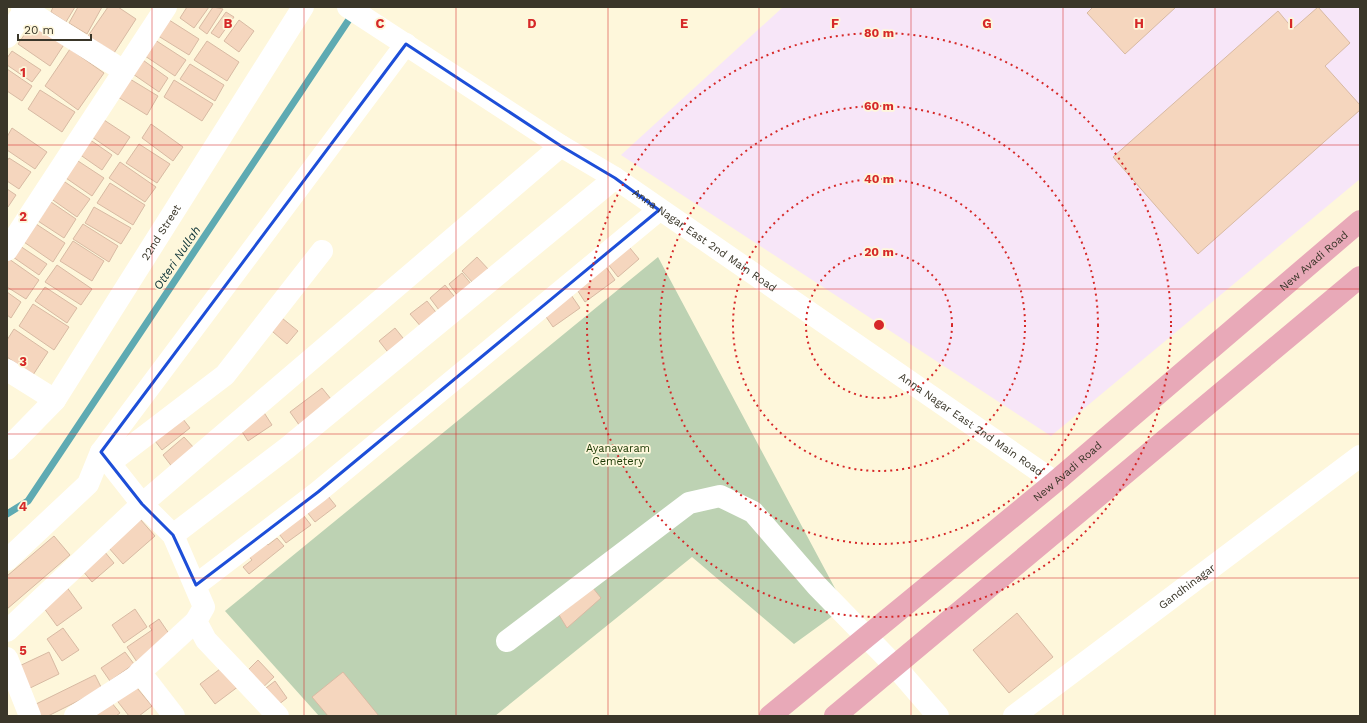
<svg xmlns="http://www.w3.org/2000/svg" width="1367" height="723" viewBox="0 0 1367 723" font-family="'Work Sans',sans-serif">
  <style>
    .medical { fill: #f7e6f8 }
    .green { fill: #bdd2b3 }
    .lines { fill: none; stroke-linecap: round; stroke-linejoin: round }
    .stream { stroke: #5eaab2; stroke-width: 7 }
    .building { fill: #f5d6be; stroke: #d8baa3 }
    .minor { stroke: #fff; stroke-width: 22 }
    .major { stroke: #e8a9b8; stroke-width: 22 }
    .marked { fill: none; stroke: #1d4ed8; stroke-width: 3; stroke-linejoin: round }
    .grid { fill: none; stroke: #d62828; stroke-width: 1; stroke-opacity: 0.55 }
    .ring { fill: none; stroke: #d62828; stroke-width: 2; stroke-dasharray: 2 4 }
    .labels { text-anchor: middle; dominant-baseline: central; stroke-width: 3.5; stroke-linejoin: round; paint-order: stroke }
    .street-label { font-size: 11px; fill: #3a3629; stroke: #fef7db }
    .park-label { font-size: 11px; fill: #1a3803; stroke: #fef7db }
    .water-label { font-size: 12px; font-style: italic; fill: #0b3236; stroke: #fef7db }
    .grid-label { font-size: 13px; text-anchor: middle; font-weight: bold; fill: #d62828; stroke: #fef7db; stroke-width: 3.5; stroke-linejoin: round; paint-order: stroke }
    .centre { fill: #d62828; stroke: #fef7db; stroke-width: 2 }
    .ring-label { font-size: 12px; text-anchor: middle; font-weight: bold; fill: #d62828; stroke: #fef7db; stroke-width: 3.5; stroke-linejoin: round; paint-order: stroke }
  </style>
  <rect width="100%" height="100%" fill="#fef7db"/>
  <path class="medical" d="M783,7H1360V179L1051,436L621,155Z"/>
  <path class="green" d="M658,257L845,607L794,644L692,557L495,716H319L225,611Z"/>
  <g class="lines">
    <path class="stream" d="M7,514L28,501L354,12"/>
  </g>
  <g class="building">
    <path d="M53,7H75L66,22L51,12Z"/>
    <path d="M78,7H102L87,34L69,23Z"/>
    <path d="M108,7H118L136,19L114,53L88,36Z"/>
    <path d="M187,7H209L194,28L180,18Z"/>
    <path d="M213,7L223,9L207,34L199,28Z"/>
    <path d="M1093,7H1176L1125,54L1087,13Z"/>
    <path d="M1318,7L1350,43L1325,66L1360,105V110L1198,254L1113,157L1278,11L1293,29Z"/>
    <path d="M226,12L234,17L219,38L211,33Z"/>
    <path d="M166,18L199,39L189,55L155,34Z"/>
    <path d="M239,20L254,31L239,52L224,41Z"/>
    <path d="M33,22L65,43L50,66L18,44Z"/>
    <path d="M152,38L186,60L175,76L142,54Z"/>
    <path d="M207,41L239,62L227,81L194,60Z"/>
    <path d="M70,49L104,73L78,110L45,86Z"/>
    <path d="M12,51L41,70L32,82L7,65V58Z"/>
    <path d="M140,58L168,78L159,92L130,72Z"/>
    <path d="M190,64L224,85L215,101L180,79Z"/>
    <path d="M7,69L32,86L22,101L7,91Z"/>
    <path d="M125,76L158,96L147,115L113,94Z"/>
    <path d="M174,80L213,104L202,121L164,97Z"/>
    <path d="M40,90L75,112L62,132L28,109Z"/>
    <path d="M104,120L130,137L118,155L92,137Z"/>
    <path d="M151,124L183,147L173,161L142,138Z"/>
    <path d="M12,128L47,152L35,169L7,150V137Z"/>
    <path d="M89,139L112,155L102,170L79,154Z"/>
    <path d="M139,144L170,164L157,183L126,163Z"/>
    <path d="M9,158L31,172L19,189L7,181V161Z"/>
    <path d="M75,159L104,178L92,196L63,176Z"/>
    <path d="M120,162L156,187L145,202L109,178Z"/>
    <path d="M62,180L90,199L77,217L50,198Z"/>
    <path d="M110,183L145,205L133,225L97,203Z"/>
    <path d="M7,189L16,195L8,207H7Z"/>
    <path d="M51,202L76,219L64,238L38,221Z"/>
    <path d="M94,207L131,228L121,244L85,223Z"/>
    <path d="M33,222L65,243L53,262L21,240Z"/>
    <path d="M83,224L118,246L109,262L73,239Z"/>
    <path d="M73,241L104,261L92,281L60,261Z"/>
    <path d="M625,242L639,259L618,277L604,259Z"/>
    <path d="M20,246L47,264L39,275L13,257Z"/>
    <path d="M477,257L489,270L474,284L462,271Z"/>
    <path d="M9,259L39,280L26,299L7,287V261Z"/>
    <path d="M604,264L615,280L585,302L574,285Z"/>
    <path d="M57,265L92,289L81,305L45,282Z"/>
    <path d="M462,273L472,285L458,296L449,284Z"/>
    <path d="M445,285L458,301L442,314L430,298Z"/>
    <path d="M45,287L77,308L67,323L35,301Z"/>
    <path d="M7,292L21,302L11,318L7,315Z"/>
    <path d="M569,292L580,308L553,327L542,311Z"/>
    <path d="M427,301L439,316L423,329L410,314Z"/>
    <path d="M33,304L69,327L54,350L19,326Z"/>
    <path d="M277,314L298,331L287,344L266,326Z"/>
    <path d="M395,328L407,343L391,356L379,341Z"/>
    <path d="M14,329L48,352L33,375L7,357V340Z"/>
    <path d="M322,388L335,404L302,429L290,412Z"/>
    <path d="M263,411L272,425L248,441L239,427Z"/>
    <path d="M179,414L190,428L162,450L152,437Z"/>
    <path d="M184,437L195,449L173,468L163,455Z"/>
    <path d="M324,491L336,506L315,522L303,507Z"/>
    <path d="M300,511L311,525L286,543L276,530Z"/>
    <path d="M140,519L155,536L123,564L108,547Z"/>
    <path d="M54,536L70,555L7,609V576Z"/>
    <path d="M277,538L284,546L249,574L243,567L252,560L246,553L264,539L268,545Z"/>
    <path d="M104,551L114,563L92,582L82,570Z"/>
    <path d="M66,586L82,608L57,626L41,604Z"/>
    <path d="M593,588L601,598L567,628L559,615Z"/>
    <path d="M135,609L147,627L124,643L112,625Z"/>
    <path d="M1017,613L1053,657L1009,693L973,650Z"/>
    <path d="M159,619L172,638L137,662L127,647L152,630L149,626Z"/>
    <path d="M63,628L79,650L62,661L47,639Z"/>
    <path d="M49,652L59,674L26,690L15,668Z"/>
    <path d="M125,652L134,664L110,681L101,668Z"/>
    <path d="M258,660L274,677L259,691L244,674Z"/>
    <path d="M224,666L239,686L215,704L200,684Z"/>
    <path d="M343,672L379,716H328L312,697Z"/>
    <path d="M95,675L102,689L48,716H39L34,705Z"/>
    <path d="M275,681L287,698L274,708L262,691Z"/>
    <path d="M133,683L152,706L139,716H129L115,698Z"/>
    <path d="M107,697L120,713L116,716H88Z"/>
  </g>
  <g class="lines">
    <g class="minor">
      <path d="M22,7L124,71"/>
      <path id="s1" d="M348,7L561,146L615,178L1055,482"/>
      <path d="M7,37L25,9"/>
      <path d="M7,250L166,7"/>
      <path d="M7,370L55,400"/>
      <path id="s2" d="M7,449L55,400L303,7"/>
      <path d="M101,452L142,504L173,535L204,607L196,621L206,640L278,716"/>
      <path d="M111,462L225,375L322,251"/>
      <path d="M173,535L287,448L615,178"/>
      <path d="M7,560L88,484L101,452L406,44"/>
      <path d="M196,585L318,492L659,210"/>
      <path d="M7,631L142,504L561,146"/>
      <path d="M507,641L689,503L720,496L753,512L817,586L895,666L938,716"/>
      <path d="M7,658L30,716"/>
      <path d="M140,672L174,716"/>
      <path d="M75,716L134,678L196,621"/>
      <path id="s3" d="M1014,716L1360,456"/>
    </g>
    <g class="major">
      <path id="s4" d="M770,716L1055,482L1360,221"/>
      <path d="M835,716L1360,277"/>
    </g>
  </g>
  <path class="marked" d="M406,44L561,146L615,178L659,210L318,492L196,585L173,535L142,504L101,452Z"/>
  <path class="grid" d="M152,7V716M304,7V716M456,7V716M608,7V716M759,7V716M911,7V716M1063,7V716M1215,7V716M7,145H1360M7,289H1360M7,434H1360M7,578H1360"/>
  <g class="ring">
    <circle cx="879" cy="325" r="73"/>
    <circle cx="879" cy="325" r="146"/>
    <circle cx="879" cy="325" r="219"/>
    <circle cx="879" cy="325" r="292"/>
  </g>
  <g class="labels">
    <g class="street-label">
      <text stroke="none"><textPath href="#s2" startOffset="267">22nd Street</textPath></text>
      <text stroke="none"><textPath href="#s1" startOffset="426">Anna Nagar East 2nd Main Road</textPath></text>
      <text stroke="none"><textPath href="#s4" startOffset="709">New Avadi Road</textPath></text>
      <text stroke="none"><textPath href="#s1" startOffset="750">Anna Nagar East 2nd Main Road</textPath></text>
      <text stroke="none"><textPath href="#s4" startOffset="385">New Avadi Road</textPath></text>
      <text stroke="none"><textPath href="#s3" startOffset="216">Gandhinagar</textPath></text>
    </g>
    <g class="park-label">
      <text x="618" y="448">Ayanavaram<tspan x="618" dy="13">Cemetery</tspan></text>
    </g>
    <g class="water-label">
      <text transform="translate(177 258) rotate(-56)">Otteri Nullah</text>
    </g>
  </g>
  <g class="grid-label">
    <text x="228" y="28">B</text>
    <text x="380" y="28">C</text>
    <text x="532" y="28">D</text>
    <text x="684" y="28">E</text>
    <text x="835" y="28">F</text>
    <text x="987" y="28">G</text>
    <text x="1139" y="28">H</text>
    <text x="1291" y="28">I</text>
    <text x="23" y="77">1</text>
    <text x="23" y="221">2</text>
    <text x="23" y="366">3</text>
    <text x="23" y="511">4</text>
    <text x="23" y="655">5</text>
  </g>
  <circle cx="879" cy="325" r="6" class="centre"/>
  <g class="ring-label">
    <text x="879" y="37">80 m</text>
    <text x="879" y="110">60 m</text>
    <text x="879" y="183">40 m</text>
    <text x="879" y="256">20 m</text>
  </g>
  <rect width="1367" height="723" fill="none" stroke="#3a3629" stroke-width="16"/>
  <path d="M18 34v6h73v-6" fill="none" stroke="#3a3629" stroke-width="2"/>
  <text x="24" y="34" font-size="12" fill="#3a3629" stroke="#fef7db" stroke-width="3" paint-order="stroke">20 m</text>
</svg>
